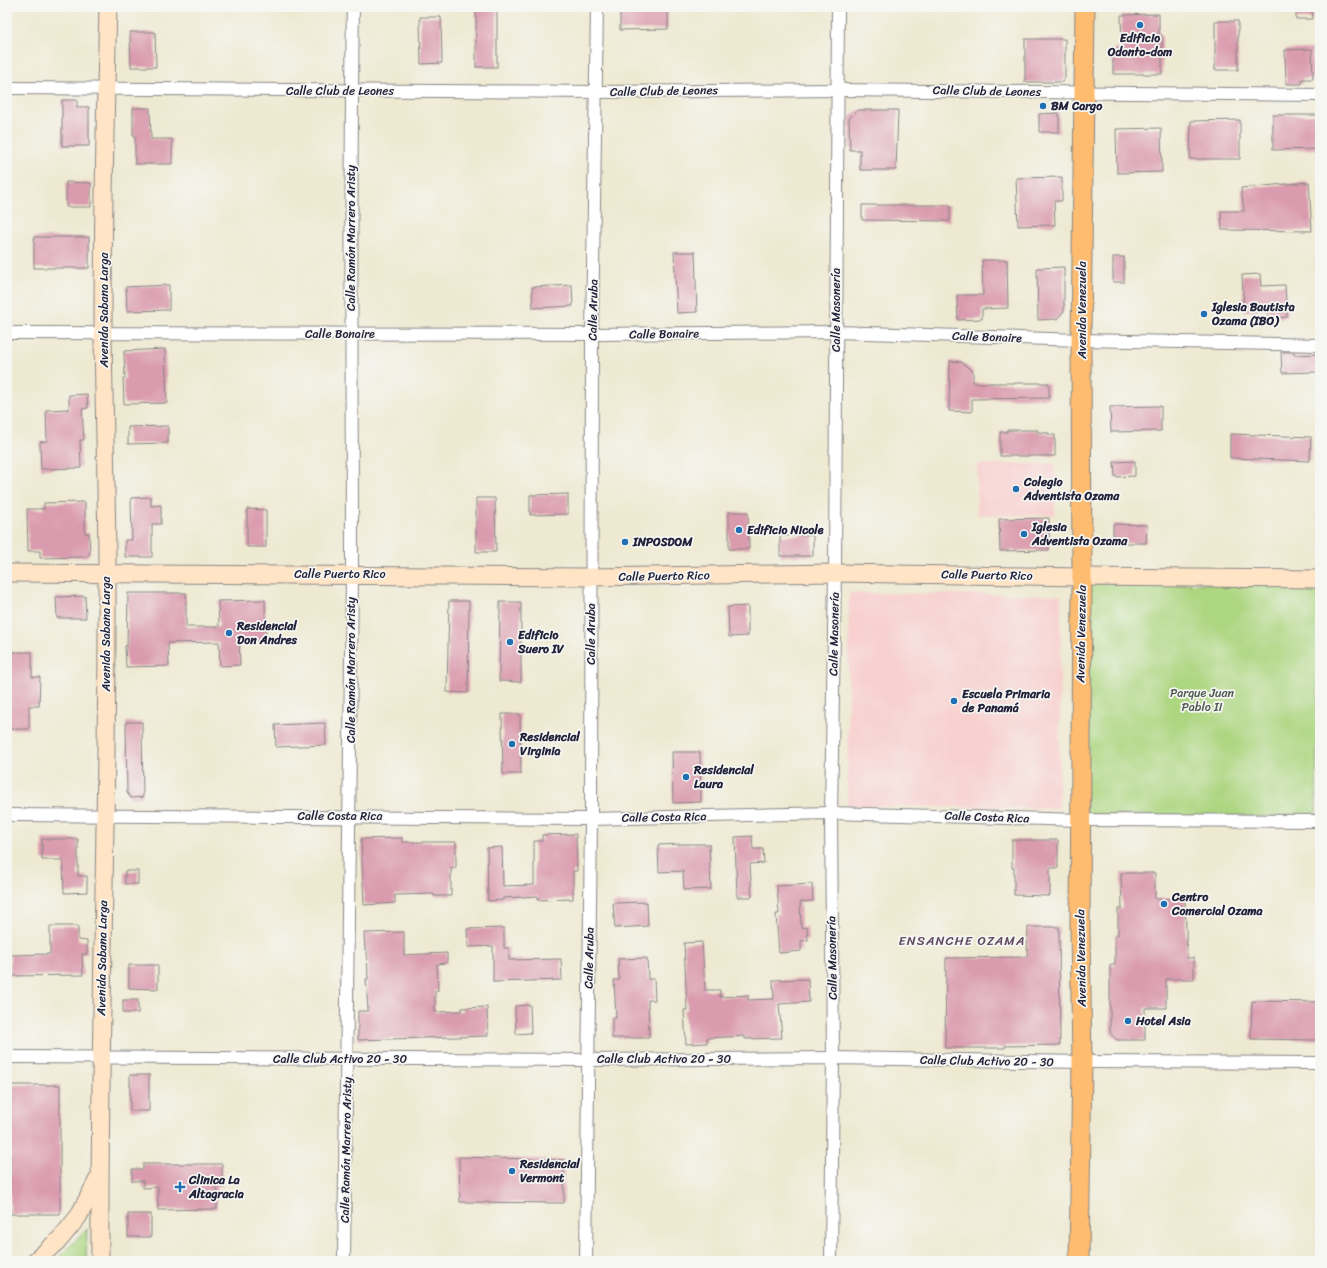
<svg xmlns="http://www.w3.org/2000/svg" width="1327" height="1268" viewBox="0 0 1327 1268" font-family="Sriracha,sans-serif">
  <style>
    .built { fill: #f7d0cf }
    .green { fill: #add681; stroke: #687c5e }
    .building { fill: #da9bae }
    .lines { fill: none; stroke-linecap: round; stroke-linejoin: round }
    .street-casing { stroke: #888686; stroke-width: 14 }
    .secondary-casing { stroke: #888686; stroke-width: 19 }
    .primary-casing { stroke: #888686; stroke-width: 21 }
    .street { stroke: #fff; stroke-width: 12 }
    .secondary { stroke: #ffe4c6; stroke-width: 17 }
    .primary { stroke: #febc70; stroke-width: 19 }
    .poi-dot { fill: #1f6fb2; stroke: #f6f6f2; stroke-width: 1.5 }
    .labels { text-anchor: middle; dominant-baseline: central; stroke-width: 3.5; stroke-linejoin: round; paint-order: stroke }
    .poi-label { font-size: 12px; font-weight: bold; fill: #22223b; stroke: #f6f6f2; text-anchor: start }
    .street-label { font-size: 12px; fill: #22223b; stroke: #f6f6f2 }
    .park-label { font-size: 12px; fill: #4c5850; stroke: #f6f6f2 }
    .neighbourhood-label { font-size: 13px; letter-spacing: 1px; fill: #624c63; stroke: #f6f6f2 }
  </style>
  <rect width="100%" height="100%" fill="#f6f6f2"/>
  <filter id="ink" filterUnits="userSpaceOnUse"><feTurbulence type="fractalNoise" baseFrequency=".025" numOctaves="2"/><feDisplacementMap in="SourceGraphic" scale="8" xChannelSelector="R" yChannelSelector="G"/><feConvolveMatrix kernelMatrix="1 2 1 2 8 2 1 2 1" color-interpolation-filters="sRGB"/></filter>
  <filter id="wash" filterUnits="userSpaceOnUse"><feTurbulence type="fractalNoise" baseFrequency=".012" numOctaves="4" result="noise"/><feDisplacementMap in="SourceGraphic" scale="16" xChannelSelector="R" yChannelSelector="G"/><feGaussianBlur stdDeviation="0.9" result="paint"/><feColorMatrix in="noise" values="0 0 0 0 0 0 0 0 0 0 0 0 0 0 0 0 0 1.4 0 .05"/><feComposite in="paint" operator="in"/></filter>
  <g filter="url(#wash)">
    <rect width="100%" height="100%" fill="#eee9d1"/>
    <g class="built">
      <rect x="977" y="464" width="78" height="51"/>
      <path d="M849,593L1061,595L1059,808L847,806Z"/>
    </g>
    <g class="green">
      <path d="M1088,583L1319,584L1316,817L1086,815Z"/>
      <path d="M87,1229L86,1261H55Z"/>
    </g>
    <g id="blocks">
      <g class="building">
        <rect x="476" y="7" width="21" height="60"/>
        <path d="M620,7H668V29L620,30Z"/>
        <path d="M1296,7H1312L1313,19H1296Z"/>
        <path d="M1159,14V35H1162V74H1113V49H1122L1121,15Z"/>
        <path d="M420,17H441L442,63L421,64Z"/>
        <rect x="1215" y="21" width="23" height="49"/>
        <path d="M130,32H155L156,67H131Z"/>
        <path d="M1025,39H1065V78L1062,82H1025Z"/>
        <path d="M1312,49L1313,79H1302V84H1286L1285,50Z"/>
        <path d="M62,100H77V107H89V146H62Z"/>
        <path d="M133,108H150L151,139H172V164H135V135H133Z"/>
        <path d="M859,110H898L896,170H860V150H850L849,119L854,113Z"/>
        <path d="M1059,113V132H1039V114Z"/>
        <path d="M1273,115H1318V149L1273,150Z"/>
        <path d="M1240,120V159H1190L1191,121Z"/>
        <path d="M1161,128L1162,172L1117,173L1116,129Z"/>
        <path d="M1062,177V201H1054L1055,225L1018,226L1016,178Z"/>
        <path d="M66,182L91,183V207H66Z"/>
        <path d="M1309,182L1312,231L1222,230L1221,211H1244L1241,188Z"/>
        <path d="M862,205H950V221L862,220Z"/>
        <rect x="34" y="237" width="55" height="31"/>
        <path d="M674,252H695L697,312L677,313Z"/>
        <rect x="1113" y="257" width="11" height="25"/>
        <path d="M982,260H1007L1008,308L982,309V319L958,320L957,295H983Z"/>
        <path d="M1064,267V311L1057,319L1038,320L1037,268Z"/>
        <path d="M1260,274L1261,286L1285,285L1287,317L1268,319V309L1244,311L1242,275Z"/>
        <path d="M169,285V310L127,311L126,287Z"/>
        <path d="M572,285L573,306L533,308L532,287Z"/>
        <path d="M165,349L167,403L124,404L123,379H125L124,351Z"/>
        <path d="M1281,352H1294V355L1320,354V372L1282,373Z"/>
        <path d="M950,361L961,362L973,371V383H1049V398L972,399V412L949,411Z"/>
        <path d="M87,394L88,408L82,409L84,440H80L81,468L41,469L40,442L47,441L46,410L69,409V395Z"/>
        <path d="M1161,406V431L1111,432L1110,407Z"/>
        <path d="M168,426V443L128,444V427Z"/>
        <path d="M1007,430H1038L1037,432L1049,433V435H1055V456H1000V432H1007Z"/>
        <path d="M1230,434L1311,437L1310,461L1230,458Z"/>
        <path d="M1135,461V476L1115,477L1114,462Z"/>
        <path d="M568,494V514L530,515V495Z"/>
        <path d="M151,497V506L161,505V524H152V557H125V540H132L131,498Z"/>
        <path d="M476,498H495L496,552H476Z"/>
        <path d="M85,502V533H89L90,553L86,557L40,558V551H28L27,509H44V503Z"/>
        <path d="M247,509L266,510V547H247Z"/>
        <path d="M729,512H748L749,549H729Z"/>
        <path d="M1049,518V550L1000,551L999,519Z"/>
        <path d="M1113,524L1147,525L1146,543H1113Z"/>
        <path d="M813,535V556H780V536Z"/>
        <path d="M128,593H186V627H219L218,601L265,600L266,641L239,642L240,665L220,666L219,642L168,643L169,666L126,667L125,646H127Z"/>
        <path d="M85,596L86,618H57L56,597Z"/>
        <path d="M449,601H469L468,693L447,692Z"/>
        <path d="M500,602H521V682L499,681Z"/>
        <path d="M748,606V636L729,637L728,607Z"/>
        <path d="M7,652H32V677H40L39,706H29V729H7Z"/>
        <path d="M502,714H520L521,774H503Z"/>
        <path d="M126,722H142L143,797L131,798L127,793Z"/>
        <path d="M325,723L326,745L276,747L275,725Z"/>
        <path d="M672,752H700L701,802L673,803Z"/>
        <path d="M576,834L577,871H573V899L538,900V896L503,898V900L488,901L487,848L502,847L503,886L534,885V841H542V835Z"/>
        <path d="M752,836L753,849H763L764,863L750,864L752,897H737L735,837Z"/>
        <path d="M402,838V842H456V868H451V896H434V894L395,895V903L364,905L361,839Z"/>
        <path d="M42,839H78V876H87V892L64,893L63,860H42Z"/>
        <path d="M1012,840H1058V868H1050V896L1014,895V868H1012Z"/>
        <path d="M683,844H709L711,889L684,890L683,871L659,872L658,845Z"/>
        <rect x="125" y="871" width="13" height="13"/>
        <path d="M1121,873H1155V899L1185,898L1187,958H1194V979H1166V1008H1145V1040H1117L1110,1033V965H1115V935H1118V909H1122Z"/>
        <path d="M812,884L813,901L800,902L801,928L807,927L808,940L801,941V951L779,953L776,914H779L777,886Z"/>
        <path d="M647,902L648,926L615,928L613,903Z"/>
        <path d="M50,926H78V940L87,941V954H82L83,975L10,976V955L50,954Z"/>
        <path d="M1028,927H1059L1060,1045L1005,1046V1048H945L946,958L1027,957Z"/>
        <path d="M504,928V948H509V960L561,959L562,980L493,982V946L468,947L467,929Z"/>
        <path d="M404,932V955L447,953V963L437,964L438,991H435V1012L462,1011V1008L487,1007L488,1036L358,1040V1011H368L366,979H368L367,950H365L364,933Z"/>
        <path d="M702,942L705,990H720V997L748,995V1000L774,999L773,980L808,979L809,1002L779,1004L782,1038L745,1039V1036L707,1038V1043L686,1044L684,1010H687L684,943Z"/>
        <path d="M647,958L648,979H654L655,1000H648L649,1038H612V1018H616L614,980H619L618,959Z"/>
        <path d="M129,965H158V989L129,988Z"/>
        <rect x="123" y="1000" width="15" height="13"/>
        <path d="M1252,1001L1319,1002L1320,1040L1251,1039Z"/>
        <path d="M530,1005L531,1033L516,1034L515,1006Z"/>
        <rect x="130" y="1075" width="19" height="36"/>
        <path d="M11,1085H60V1214H10Z"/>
        <path d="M459,1157L564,1160V1203L460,1202Z"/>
        <path d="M143,1164H222V1186H217V1209L158,1210V1187L143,1188V1181H132V1169H143Z"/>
        <rect x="128" y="1214" width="23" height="23"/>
      </g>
    </g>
  </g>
  <g filter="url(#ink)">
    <use href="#blocks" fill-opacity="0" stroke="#888686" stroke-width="1"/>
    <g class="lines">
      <g class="street-casing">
        <g id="street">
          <path d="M7,88L596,92L838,90L1320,95"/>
          <path d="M7,333L592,334L836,332L1081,340L1320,345"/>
          <path d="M7,815L591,819L831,813L1080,820L1320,821"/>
          <path d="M7,1057L588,1060L833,1058L1082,1062L1320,1063"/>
          <path d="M344,1261C348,1032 351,803 352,574C352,385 350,196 353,7"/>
          <path d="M586,1261L591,819L592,334L597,7"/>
          <path d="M831,1261L833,1058L831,813L835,573L838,7"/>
        </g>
      </g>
      <g class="secondary-casing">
        <g id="secondary">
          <path d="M7,573L592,577L835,573L1082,577L1320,579"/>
          <path d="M35,1261L60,1239L78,1217L98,1179"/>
          <path d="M100,1261C99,1032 108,803 107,574C107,494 104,414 103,335C103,225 105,116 108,7"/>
        </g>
      </g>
      <g class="primary-casing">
        <path id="primary" d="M1079,1261L1082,1062L1080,929L1082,577L1081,340L1085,7"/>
      </g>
      <use href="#street" class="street"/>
      <use href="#secondary" class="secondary"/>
      <use href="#primary" class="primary"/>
    </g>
  </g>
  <g class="poi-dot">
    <circle cx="1140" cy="25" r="4"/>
    <circle cx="1043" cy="106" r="4"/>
    <circle cx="1204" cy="314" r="4"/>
    <circle cx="1016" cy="489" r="4"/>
    <circle cx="739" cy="530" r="4"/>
    <circle cx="1024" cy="534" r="4"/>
    <circle cx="625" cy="542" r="4"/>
    <circle cx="229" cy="633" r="4"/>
    <circle cx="510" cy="642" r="4"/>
    <circle cx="954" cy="701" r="4"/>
    <circle cx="512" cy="744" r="4"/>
    <circle cx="686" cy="777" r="4"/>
    <circle cx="1164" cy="904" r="4"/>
    <circle cx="1128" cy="1021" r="4"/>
    <circle cx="512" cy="1171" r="4"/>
    <path d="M178 1181h4v4h4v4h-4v4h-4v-4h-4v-4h4z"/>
  </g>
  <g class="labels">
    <g class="poi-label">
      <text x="1140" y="38" text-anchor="middle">Edificio<tspan x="1140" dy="14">Odonto-dom</tspan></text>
      <text x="1051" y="106">BM Cargo</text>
      <text x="1212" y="307">Iglesia Bautista<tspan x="1212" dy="14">Ozama (IBO)</tspan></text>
      <text x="1024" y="482">Colegio<tspan x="1024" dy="14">Adventista Ozama</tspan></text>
      <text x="1032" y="527">Iglesia<tspan x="1032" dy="14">Adventista Ozama</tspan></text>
      <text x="747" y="530">Edificio Nicole</text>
      <text x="633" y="542">INPOSDOM</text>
      <text x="237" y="626">Residencial<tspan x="237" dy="14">Don Andres</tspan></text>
      <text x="518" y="635">Edificio<tspan x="518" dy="14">Suero IV</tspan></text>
      <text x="962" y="694">Escuela Primaria<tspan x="962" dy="14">de Panamá</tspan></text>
      <text x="520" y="737">Residencial<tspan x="520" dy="14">Virginia</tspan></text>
      <text x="694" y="770">Residencial<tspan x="694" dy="14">Laura</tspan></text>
      <text x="1172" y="897">Centro<tspan x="1172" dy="14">Comercial Ozama</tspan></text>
      <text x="1136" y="1021">Hotel Asia</text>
      <text x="520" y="1164">Residencial<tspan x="520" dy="14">Vermont</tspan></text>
      <text x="189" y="1180">Clinica La<tspan x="189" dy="14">Altagracia</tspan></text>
    </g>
    <g class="street-label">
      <text x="340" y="91">Calle Club de Leones</text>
      <text transform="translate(664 91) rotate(-1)">Calle Club de Leones</text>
      <text transform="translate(987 91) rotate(1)">Calle Club de Leones</text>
      <text transform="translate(351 238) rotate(-90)">Calle Ramón Marrero Aristy</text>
      <text transform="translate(104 310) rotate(-90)">Avenida Sabana Larga</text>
      <text transform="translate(593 310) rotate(-89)">Calle Aruba</text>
      <text transform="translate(836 310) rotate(-90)">Calle Masonería</text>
      <text transform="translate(1082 310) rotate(-90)">Avenida Venezuela</text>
      <text x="340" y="334">Calle Bonaire</text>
      <text transform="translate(664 334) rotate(-1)">Calle Bonaire</text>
      <text transform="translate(987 337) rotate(2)">Calle Bonaire</text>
      <text x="340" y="574">Calle Puerto Rico</text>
      <text transform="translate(987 575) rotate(1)">Calle Puerto Rico</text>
      <text transform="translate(664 576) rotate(-1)">Calle Puerto Rico</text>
      <text transform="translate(106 634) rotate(-90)">Avenida Sabana Larga</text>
      <text transform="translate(591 634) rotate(-90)">Calle Aruba</text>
      <text transform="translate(834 634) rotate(-89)">Calle Masonería</text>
      <text transform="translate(1081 634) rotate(-89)">Avenida Venezuela</text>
      <text transform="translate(351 670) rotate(-90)">Calle Ramón Marrero Aristy</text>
      <text x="340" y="816">Calle Costa Rica</text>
      <text transform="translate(664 817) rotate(-1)">Calle Costa Rica</text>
      <text transform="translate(987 817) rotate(2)">Calle Costa Rica</text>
      <text transform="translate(102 958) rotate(-89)">Avenida Sabana Larga</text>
      <text transform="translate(589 958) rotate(-89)">Calle Aruba</text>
      <text transform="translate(832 958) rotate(-91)">Calle Masonería</text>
      <text transform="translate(1081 958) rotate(-91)">Avenida Venezuela</text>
      <text x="340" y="1059">Calle Club Activo 20 - 30</text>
      <text x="664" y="1059">Calle Club Activo 20 - 30</text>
      <text transform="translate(987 1061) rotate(1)">Calle Club Activo 20 - 30</text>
      <text transform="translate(346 1150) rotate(-89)">Calle Ramón Marrero Aristy</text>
    </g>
    <g class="park-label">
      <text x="1202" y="693">Parque Juan<tspan x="1202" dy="14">Pablo II</tspan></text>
    </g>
    <g class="neighbourhood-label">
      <text x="962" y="940">ENSANCHE OZAMA</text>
    </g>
  </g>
  <rect width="1327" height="1268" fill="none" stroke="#f6f6f2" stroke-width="24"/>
</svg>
